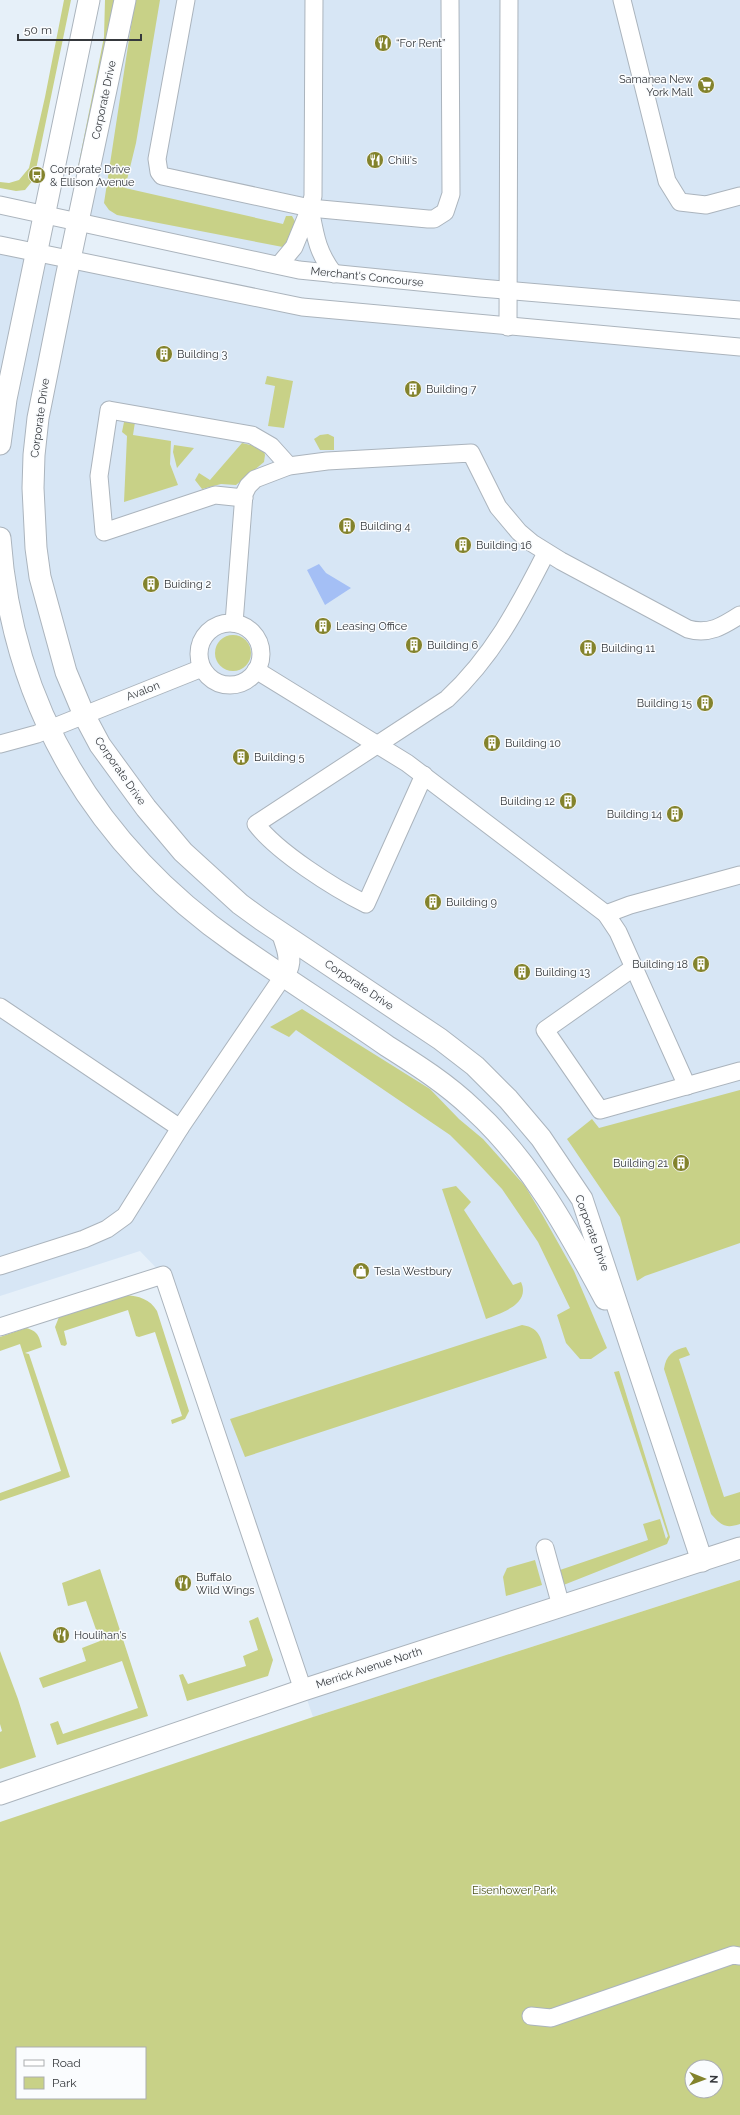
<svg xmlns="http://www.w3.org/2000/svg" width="740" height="2115" viewBox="0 0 740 2115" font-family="Raleway,sans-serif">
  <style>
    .built { fill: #d7e6f5 }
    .green { fill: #c8d187; fill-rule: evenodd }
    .water { fill: #a4bff5 }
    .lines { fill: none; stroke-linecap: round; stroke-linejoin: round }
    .minor-casing { stroke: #abb4bd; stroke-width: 19 }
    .major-casing { stroke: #abb4bd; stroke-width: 23 }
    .minor { stroke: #fff; stroke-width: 17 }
    .major { stroke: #fff; stroke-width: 21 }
    .labels { text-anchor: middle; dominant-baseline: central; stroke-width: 3; stroke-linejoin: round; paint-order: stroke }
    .poi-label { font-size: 11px; fill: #35383c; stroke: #fafcfe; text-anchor: start }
    .street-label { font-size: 11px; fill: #35383c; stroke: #fafcfe }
    .park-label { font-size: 11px; fill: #4e541a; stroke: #fafcfe }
  </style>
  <rect width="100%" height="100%" fill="#e6f0f9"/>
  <g class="built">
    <path d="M125,0H740V310L362,276L79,222Z"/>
    <path d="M0,245L273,302L740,347V1580L313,1717L163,1275L140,1251L0,1296Z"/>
  </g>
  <g class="green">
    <path d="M64,0H71L34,179L25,190L16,191L0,188V182L9,183L19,180L29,168L45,97Z"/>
    <path d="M105,0H115L75,197H72L104,37Z"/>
    <path d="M135,0H160L136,143L125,188L283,224L286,216H292L298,227L288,248L117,215L109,210L104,203Z"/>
    <path d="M267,376L293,381L284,428L268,426L275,386L265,384Z"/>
    <path d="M124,422H135L133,435L171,441L170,464L178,485L124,502L127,436L122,432Z"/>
    <path d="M328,434L334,437V450H320L314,439L320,435Z"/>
    <path d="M242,443L263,448L265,455L264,462L236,485L221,484L202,489L195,480L199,473L210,480Z"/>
    <path d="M174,445L194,448L177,468L173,452Z"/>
    <circle cx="233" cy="653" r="18"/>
    <path d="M302,1009L430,1089L459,1119L483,1139L525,1186L543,1216L574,1271L607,1348L591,1359H580L566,1343L557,1315L570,1308L538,1242L502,1189L472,1157L450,1135L296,1030L289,1037L270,1027Z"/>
    <path d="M740,1090V1243L645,1276L637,1281L620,1217L567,1139L592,1119L599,1128Z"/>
    <path d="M456,1186L471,1202L464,1210L513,1285L521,1282C531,1304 501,1313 486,1319L442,1189Z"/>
    <path d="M125,1295C139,1296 150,1299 157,1311L189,1411L185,1419L172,1424L171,1420L182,1416L155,1332L139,1337L136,1336L128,1310L64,1331L67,1344L65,1346L61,1345L55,1327L59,1317Z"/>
    <path d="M522,1325C542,1328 541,1341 547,1358L245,1457L230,1419Z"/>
    <path d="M26,1328C38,1331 39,1336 42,1347L25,1353L29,1354L70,1477L0,1501V1493L61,1471L20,1344L0,1351V1337Z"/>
    <path d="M686,1347L690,1355L679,1359L724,1497L740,1492V1524C725,1529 721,1525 711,1514L664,1369C666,1355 673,1350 686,1347Z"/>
    <path d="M619,1371L670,1537L667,1544L561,1586L557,1571L648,1540L643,1524L660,1519L666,1539L668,1536L614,1372Z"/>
    <path d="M535,1560L542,1585L506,1596L503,1577L507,1568Z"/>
    <path d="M100,1569L148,1716L57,1745L50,1724L58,1721L63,1734L138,1708L122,1661L43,1688L39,1678L86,1661L82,1648L100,1641L86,1601L68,1606L62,1583Z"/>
    <path d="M740,1580V2115H0V1822L313,1717ZM17,2048H145V2098H17ZM692,2067H716V2091H692Z"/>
    <path d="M258,1617L273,1660L268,1676L187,1701L179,1675L183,1674L188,1684L246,1666L243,1656L258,1650L249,1621Z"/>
    <path d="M0,1651L18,1699L36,1757L0,1769V1732L2,1731L0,1724Z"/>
  </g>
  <path class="water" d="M319,564L326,573L351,588L325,605L307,570Z"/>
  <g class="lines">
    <g class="minor-casing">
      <g id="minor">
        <path d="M186,0L157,159L159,172L162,176L310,208L428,219H434L445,212L451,194L450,0"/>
        <path d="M622,0L667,181L680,202L706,205L740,196"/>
        <path d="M0,205L299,270L480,288L740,310"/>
        <path d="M310,208L313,196L314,0"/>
        <path d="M0,245L302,307L740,347"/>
        <path d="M279,265L294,247L310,208C315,235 317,252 334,274"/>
        <path d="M508,327L509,0"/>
        <path d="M244,498L215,495L104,532L99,476L109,410L252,435L271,446L289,466"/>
        <path d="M234,623L244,494L248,486L255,479L289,466L327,461L471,453L498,507L519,532L532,543L561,561L688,629C709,635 723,626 740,615"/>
        <circle cx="230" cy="654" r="31"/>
        <path d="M256,670L407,763L606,914L618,932L687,1086"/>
        <path d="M0,744L37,734L202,668"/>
        <path d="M424,775L366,904C334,888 277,852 256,824L447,699C493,656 518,608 546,553"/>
        <path d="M606,914L630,905L740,875"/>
        <path d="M633,968L545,1030L600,1110L740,1071"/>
        <path d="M0,1007L180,1128"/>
        <path d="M0,1266L84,1239L107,1229L125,1216L180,1128L284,975"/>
        <path d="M0,1327L163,1275L303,1690"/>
        <path d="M545,1548L561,1606"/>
        <path d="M531,2016L551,2018L733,1955L740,1956"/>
      </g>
    </g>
    <g class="major-casing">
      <g id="major">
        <path d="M125,0L66,278L38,418L34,455L33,488L36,548L40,577L66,672L84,715L100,745L146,808L183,852L240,904L262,920L440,1039L475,1066L508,1099L541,1138L582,1199L702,1561"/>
        <path d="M0,444L6,399L89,0"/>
        <path d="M0,538C12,708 97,847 236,944C286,979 337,1011 387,1046C417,1065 447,1084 473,1109C531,1162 568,1230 605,1299"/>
        <path d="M283,935C288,950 293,961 284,975"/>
        <path d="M0,1794L303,1690L740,1548"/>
      </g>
    </g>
    <use href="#minor" class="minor"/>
    <use href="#major" class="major"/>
  </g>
  <defs>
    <g id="restaurant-disc" transform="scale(0.9)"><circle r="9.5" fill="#83832c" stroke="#fafcfe"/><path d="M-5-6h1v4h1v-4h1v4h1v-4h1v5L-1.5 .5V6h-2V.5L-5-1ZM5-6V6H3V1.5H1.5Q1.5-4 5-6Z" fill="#fff"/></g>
    <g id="supermarket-disc" transform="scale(0.9)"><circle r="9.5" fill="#83832c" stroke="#fafcfe"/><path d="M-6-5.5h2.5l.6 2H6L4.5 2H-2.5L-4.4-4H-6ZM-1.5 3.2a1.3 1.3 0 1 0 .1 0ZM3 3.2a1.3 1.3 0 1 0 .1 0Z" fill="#fff"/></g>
    <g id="bus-disc" transform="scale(0.9)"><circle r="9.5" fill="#83832c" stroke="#fafcfe"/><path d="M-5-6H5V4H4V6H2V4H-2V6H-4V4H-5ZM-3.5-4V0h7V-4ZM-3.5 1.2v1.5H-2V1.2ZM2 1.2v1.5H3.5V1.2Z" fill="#fff"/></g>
    <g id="building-disc" transform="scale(0.9)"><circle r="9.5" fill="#83832c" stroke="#fafcfe"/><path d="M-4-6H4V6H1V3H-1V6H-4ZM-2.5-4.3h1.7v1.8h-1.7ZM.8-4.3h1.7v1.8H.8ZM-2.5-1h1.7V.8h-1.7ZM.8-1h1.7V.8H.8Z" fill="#fff"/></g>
    <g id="shop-disc" transform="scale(0.9)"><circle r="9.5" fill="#83832c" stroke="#fafcfe"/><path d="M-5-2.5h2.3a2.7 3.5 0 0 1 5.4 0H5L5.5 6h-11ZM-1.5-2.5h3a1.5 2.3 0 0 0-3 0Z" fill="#fff"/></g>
  </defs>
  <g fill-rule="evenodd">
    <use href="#restaurant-disc" x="383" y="43"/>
    <use href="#supermarket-disc" x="706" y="85"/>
    <use href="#restaurant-disc" x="375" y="160"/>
    <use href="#bus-disc" x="37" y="175"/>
    <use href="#building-disc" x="164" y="354"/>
    <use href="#building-disc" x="413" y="389"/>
    <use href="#building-disc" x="347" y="526"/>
    <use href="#building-disc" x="463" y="545"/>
    <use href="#building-disc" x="151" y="584"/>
    <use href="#building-disc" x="323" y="626"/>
    <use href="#building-disc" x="414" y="645"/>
    <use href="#building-disc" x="588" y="648"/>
    <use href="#building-disc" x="705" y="703"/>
    <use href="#building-disc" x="492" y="743"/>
    <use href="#building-disc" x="241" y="757"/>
    <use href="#building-disc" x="568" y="801"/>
    <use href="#building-disc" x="675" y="814"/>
    <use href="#building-disc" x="433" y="902"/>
    <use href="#building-disc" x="701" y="964"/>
    <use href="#building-disc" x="522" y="972"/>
    <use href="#building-disc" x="681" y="1163"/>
    <use href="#shop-disc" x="361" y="1271"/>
    <use href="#restaurant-disc" x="183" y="1583"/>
    <use href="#restaurant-disc" x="61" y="1635"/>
  </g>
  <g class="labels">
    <g class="poi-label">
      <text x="396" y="43">“For Rent”</text>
      <text x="693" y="79" text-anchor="end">Samanea New<tspan x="693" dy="13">York Mall</tspan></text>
      <text x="388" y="160">Chili's</text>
      <text x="50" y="169">Corporate Drive<tspan x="50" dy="13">&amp; Ellison Avenue</tspan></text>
      <text x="177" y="354">Building 3</text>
      <text x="426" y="389">Building 7</text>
      <text x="360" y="526">Building 4</text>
      <text x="476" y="545">Building 16</text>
      <text x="164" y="584">Buiding 2</text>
      <text x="336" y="626">Leasing Office</text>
      <text x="427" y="645">Building 6</text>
      <text x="601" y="648">Building 11</text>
      <text x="692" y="703" text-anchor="end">Building 15</text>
      <text x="505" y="743">Building 10</text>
      <text x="254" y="757">Building 5</text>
      <text x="555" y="801" text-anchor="end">Building 12</text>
      <text x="662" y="814" text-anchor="end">Building 14</text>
      <text x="446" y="902">Building 9</text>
      <text x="688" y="964" text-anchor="end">Building 18</text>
      <text x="535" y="972">Building 13</text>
      <text x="668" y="1163" text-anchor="end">Building 21</text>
      <text x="374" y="1271">Tesla Westbury</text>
      <text x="196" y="1577">Buffalo<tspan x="196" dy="13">Wild Wings</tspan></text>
      <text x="74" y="1635">Houlihan's</text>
    </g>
    <g class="street-label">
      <text transform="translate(104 100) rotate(-78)">Corporate Drive</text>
      <text transform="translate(367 277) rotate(6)">Merchant's Concourse</text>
      <text transform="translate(40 418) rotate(-82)">Corporate Drive</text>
      <text transform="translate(143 691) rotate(-21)">Avalon</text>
      <text transform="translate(120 771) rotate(55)">Corporate Drive</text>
      <text transform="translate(359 985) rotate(34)">Corporate Drive</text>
      <text transform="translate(592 1233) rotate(70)">Corporate Drive</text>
      <text transform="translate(369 1668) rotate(-18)">Merrick Avenue North</text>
    </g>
    <g class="park-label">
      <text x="514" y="1890">Eisenhower Park</text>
    </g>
  </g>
  <rect x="16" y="2047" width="130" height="52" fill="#fafcfe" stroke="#abaeb0"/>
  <rect x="24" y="2060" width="20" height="6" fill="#ffffff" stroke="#abaeb0"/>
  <text x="52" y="2067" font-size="12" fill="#35383c">Road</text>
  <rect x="24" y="2077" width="20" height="12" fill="#c8d187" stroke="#abaeb0"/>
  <text x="52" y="2087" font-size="12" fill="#35383c">Park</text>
  <g transform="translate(704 2079) rotate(91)"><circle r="19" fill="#fafcfe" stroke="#abaeb0"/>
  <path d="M0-3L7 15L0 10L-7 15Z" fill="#83832c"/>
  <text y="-6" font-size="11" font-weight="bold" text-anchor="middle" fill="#35383c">N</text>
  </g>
  <path d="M18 34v6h123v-6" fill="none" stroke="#35383c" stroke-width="2"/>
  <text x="24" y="34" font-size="12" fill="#35383c" stroke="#fafcfe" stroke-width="3" paint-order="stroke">50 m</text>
</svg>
